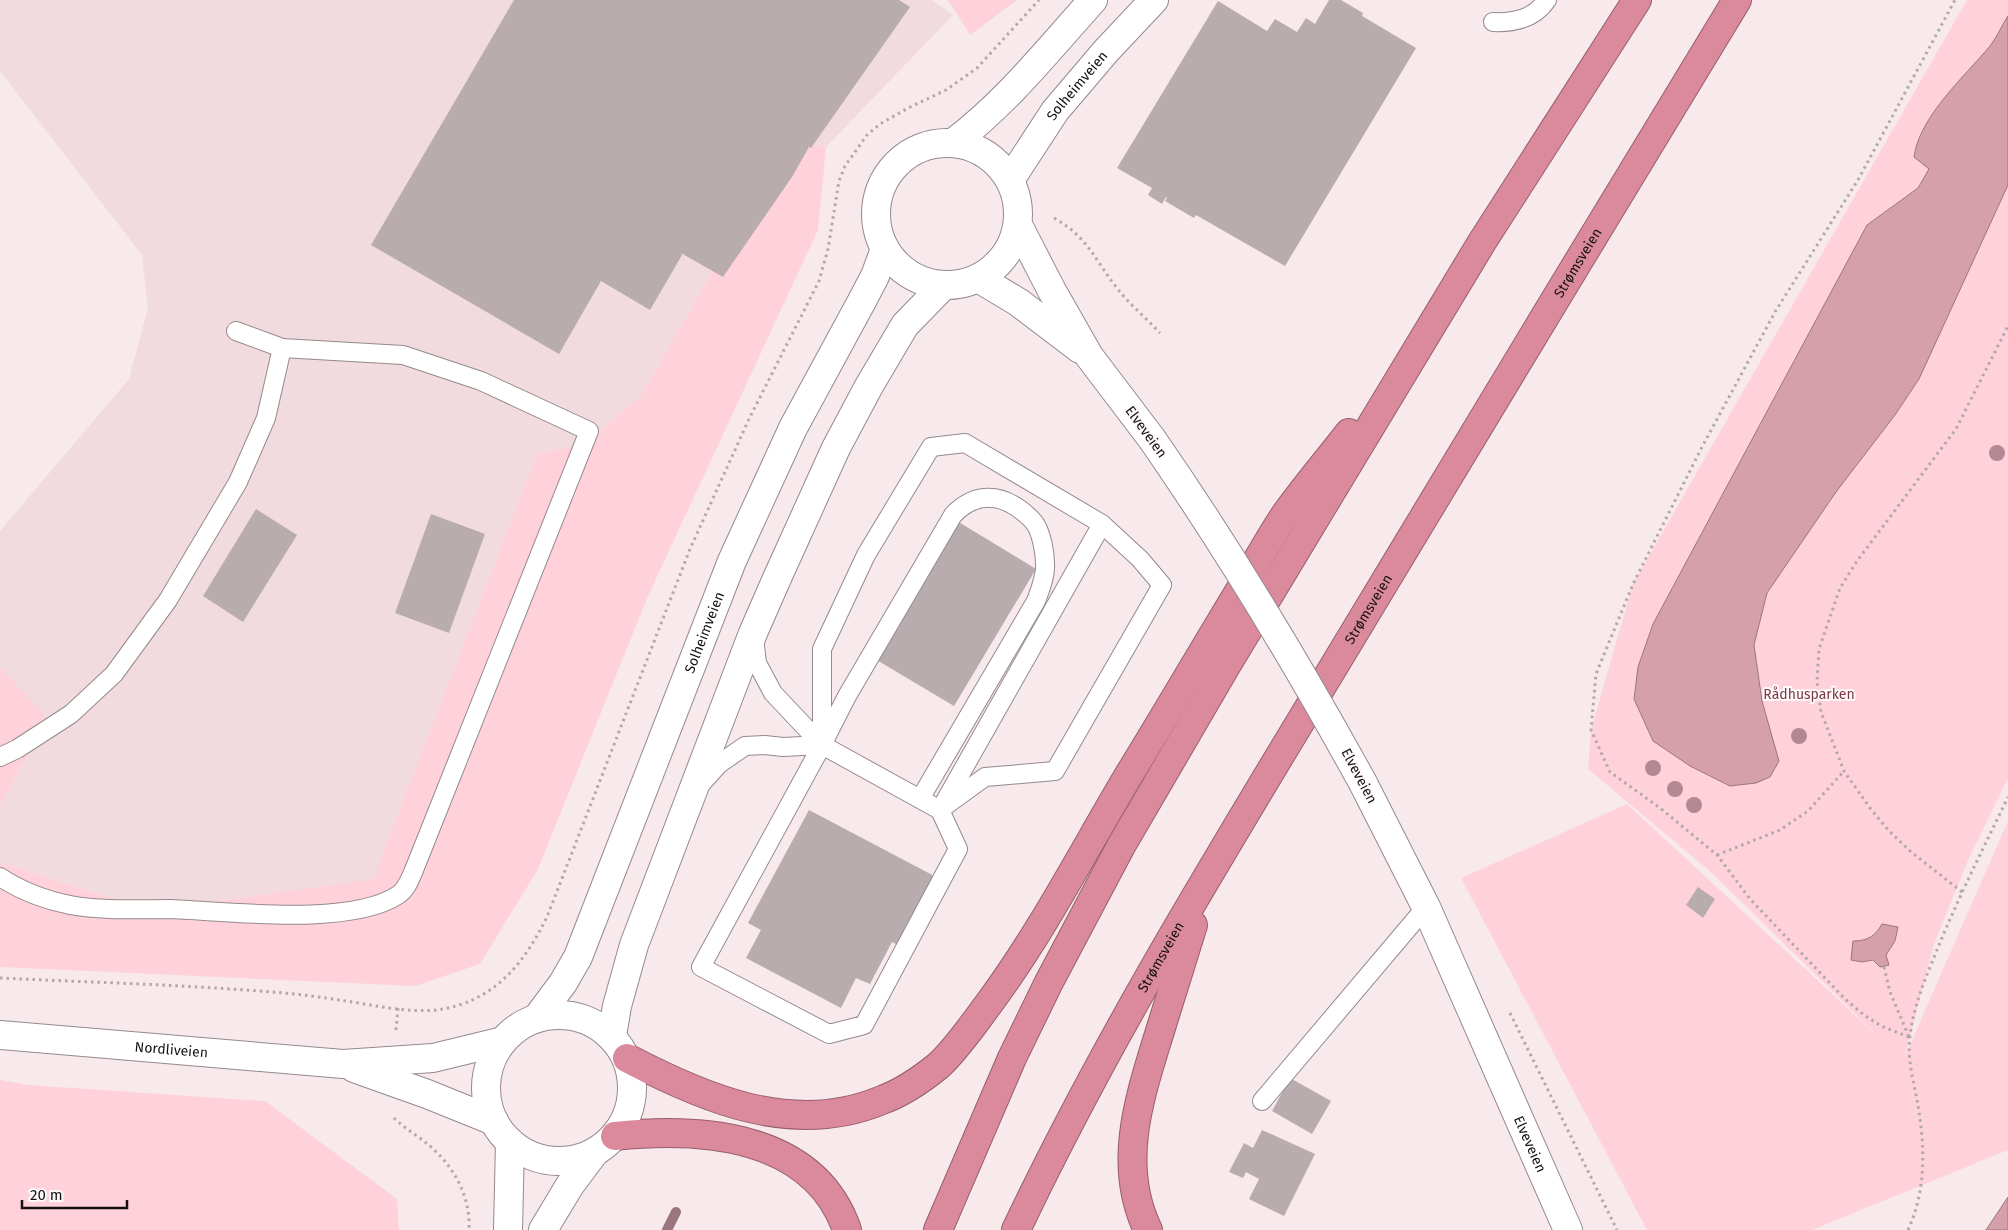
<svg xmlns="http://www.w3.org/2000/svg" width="2008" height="1230" viewBox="0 0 2008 1230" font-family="'Fira Sans',sans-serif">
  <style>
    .built { fill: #f1dbdf }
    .green { fill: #ffd2db }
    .water { fill: #d5a0ab; stroke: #9b757d }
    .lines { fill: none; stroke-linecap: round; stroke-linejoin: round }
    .stream { stroke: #9b757d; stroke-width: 10 }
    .building { fill: #b9acae }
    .service-casing { stroke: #95898b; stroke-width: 20 }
    .secondary-casing { stroke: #95898b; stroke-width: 30 }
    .motorway-casing { stroke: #965f6b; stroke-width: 30 }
    .path { stroke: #b2a7a9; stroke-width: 3; stroke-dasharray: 2.5 4; stroke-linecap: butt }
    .service { stroke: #fff; stroke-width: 18 }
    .secondary { stroke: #fff; stroke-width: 28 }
    .motorway { stroke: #db899c; stroke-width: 28 }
    .secondary-bridge-casing { stroke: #95898b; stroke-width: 30; stroke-linecap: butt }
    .secondary-bridge { stroke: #fff; stroke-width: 28 }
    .tree { fill: #b28892 }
    .labels { text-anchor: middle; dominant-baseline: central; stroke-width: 4; stroke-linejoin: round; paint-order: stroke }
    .street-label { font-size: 14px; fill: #151111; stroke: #fef9fa }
    .park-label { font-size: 14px; fill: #7a3849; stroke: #fef9fa }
  </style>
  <rect width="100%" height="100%" fill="#f7e9ec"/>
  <path class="built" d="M0,0H932L953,15L826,147L802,142L772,168L640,397L584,444L537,454L373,880L150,911L0,862V806L47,718L0,667V531L129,379L148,308L142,255L0,71Z"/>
  <g class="green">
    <path d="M948,0H1017L970,35Z"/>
    <path d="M1967,0H2008V780H2007L1969,858L1934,944L1905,1056L2008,821V1150L1812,1230H1647L1461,878L1627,804L1883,1041L1712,873L1588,769L1591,730L1633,584Z"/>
    <path d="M803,142L826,147L818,230L648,596L538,869L480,964L415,986L0,967V862L150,911L373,879L537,454L584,444L640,397L772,168Z"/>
    <path d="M0,667L47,718L0,806Z"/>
    <path d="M0,1080L28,1085L265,1101L397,1199L399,1230H0Z"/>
  </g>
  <g class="water">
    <path d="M2008,16V185L1919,379L1895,415L1836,492L1767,593L1754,645L1762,701L1779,761L1770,777L1756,783L1730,786L1690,766L1653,741L1634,699L1638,667L1653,624L1867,225L1918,188L1929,169L1914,157C1919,117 1965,76 1990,46C1997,37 2002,25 2008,16Z"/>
    <path d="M1882,924L1898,927L1895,941L1886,955L1889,965L1880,967L1873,960L1862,962L1851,960L1853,941C1868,941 1875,936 1882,924Z"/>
    <path d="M2008,1197V1230H1986Z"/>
  </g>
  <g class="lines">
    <path class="stream" d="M667,1230L676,1212"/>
  </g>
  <g class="building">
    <path d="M514,0H899L910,7L811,148L809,147L792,177L723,277L681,253L682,255L650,310L601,281L559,354L371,245Z"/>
    <path d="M1329,0H1341L1363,13L1362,16L1416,48L1285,266L1196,215L1194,218L1165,201L1167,198L1166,197L1162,204L1148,195L1152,188L1117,168L1218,1L1267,31L1275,19L1297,32L1306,18L1315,24Z"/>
    <path d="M256,509L297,535L243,622L203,596Z"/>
    <path d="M431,514L485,534L449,633L395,613Z"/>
    <path d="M957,521L1036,569L954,706L875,659Z"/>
    <path d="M809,810L938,878L902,947L892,942L870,984L856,978L841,1008L746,958L761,930L748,923Z"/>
    <path d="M1698,887L1715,899L1703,918L1686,905Z"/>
    <path d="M1290,1078L1331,1101L1312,1134L1272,1111Z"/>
    <path d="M1262,1130L1315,1154L1284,1216L1249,1199L1259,1179L1246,1172L1243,1178L1229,1172L1244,1143L1253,1148Z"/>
  </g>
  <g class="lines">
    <g class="service-casing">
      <g id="service">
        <path d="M1493,22C1514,23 1534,19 1547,0"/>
        <path d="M754,638L757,663L773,693L822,745L940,810L958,849L864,1025L829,1034L701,967L822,745L847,696L953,515C972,495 995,492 1018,508C1025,513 1033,519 1037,527C1042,537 1045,553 1045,564C1046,576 1040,590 1036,601L920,799"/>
        <path d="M822,740V649L866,555L931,447L965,443L1102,524L940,810"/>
        <path d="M0,757L17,749L71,714L114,674L168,600L238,482L266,418L282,348"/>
        <path d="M701,784L719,764L745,746L765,745L783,747L822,745"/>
        <path d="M945,806L985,777L1055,771L1162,585L1140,559L1102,524"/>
        <path d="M0,877C21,891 45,900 70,905C103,911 136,909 169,909C228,911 349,927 398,895C407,889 410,879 414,870L589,431L481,381L403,355L282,348L236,331"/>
        <path d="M1262,1101L1426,907"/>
      </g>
    </g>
    <g class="secondary-casing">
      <g id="secondary">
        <circle cx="947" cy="214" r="71"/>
        <path d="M953,143C1008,101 1047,51 1093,0"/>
        <path id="s1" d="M1010,180L1055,111L1106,51L1154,0"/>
        <path d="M1018,225L1052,291L1089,356L1152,439"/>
        <path d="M978,278L1018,302L1080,349"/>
        <path id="s2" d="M1363,783L1426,907L1568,1230"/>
        <circle cx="559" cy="1088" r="73"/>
        <path id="s3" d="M537,1018L563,983L578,957L732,561L793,428L863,299L875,276L885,249"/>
        <path id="s4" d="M0,1035L343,1064L433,1058L503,1041"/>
        <path d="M612,1036L617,1006L634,945L753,633L778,576L836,448L869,386L905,325L943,286"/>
        <path d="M354,1068L427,1094L494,1121"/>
        <path d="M508,1230L510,1142"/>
        <path d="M543,1230L570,1185L594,1153"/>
      </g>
    </g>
    <g class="motorway-casing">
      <g id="motorway">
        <path d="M627,1058C705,1099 794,1137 882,1100C901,1093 922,1079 938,1066C956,1050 975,1022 990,1002C1043,930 1084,850 1130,773C1165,716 1199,658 1234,600C1251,572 1267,542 1285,515C1305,487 1328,460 1349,433"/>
        <path d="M615,1136C701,1127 814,1134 847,1230"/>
        <path d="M938,1230L1012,1058L1049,982L1121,846L1226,666L1482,242L1637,0"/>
        <path id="s5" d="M1016,1230C1106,1040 1217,860 1325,681C1462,453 1599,227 1737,0"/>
        <path d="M1148,1230C1116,1164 1140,1096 1160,1031C1171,996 1182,960 1193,925"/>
      </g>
    </g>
    <g class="path">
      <path d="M1054,218C1088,237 1094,259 1117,288C1129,304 1146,318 1160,333"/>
      <path d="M1717,855L1780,830L1808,811L1844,771"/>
      <path d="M1962,892L1910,851L1889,831L1870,808L1844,771L1821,712L1817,681L1819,649L1840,588L1857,561L1956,429L2008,326"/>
      <path d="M1884,967L1890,992L1909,1037"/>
      <path d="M0,978C82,982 164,984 245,990C277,992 308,995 339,1000C377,1005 422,1018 459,1005C503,991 527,957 547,917L690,549L749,419L819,281L828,249L839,181L845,166L867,135L880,124L910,107L946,90L977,68L1039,0"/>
      <path d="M1510,1013L1617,1230"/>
      <path d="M396,1030L398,1008"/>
      <path d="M1909,1037L1881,1026L1864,1015L1845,999L1750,899L1717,855L1660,808L1610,772L1591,730L1596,674L1633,584L1702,447L1775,312L1858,180L1955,0"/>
      <path d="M394,1118C403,1127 415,1134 425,1142C452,1163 471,1195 469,1230"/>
      <path d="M1908,1230C1927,1189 1925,1144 1917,1100C1913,1079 1907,1058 1910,1036C1913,1009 1923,984 1933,960C1955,904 1982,851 2008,797"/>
    </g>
    <use href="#service" class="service"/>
    <use href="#secondary" class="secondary"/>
    <use href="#motorway" class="motorway"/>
    <g class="secondary-bridge-casing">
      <path id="secondary-bridge" d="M1152,439C1229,550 1298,665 1363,783"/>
    </g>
    <use href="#secondary-bridge" class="secondary-bridge"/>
  </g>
  <g class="tree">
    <circle cx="1997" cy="453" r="8"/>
    <circle cx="1799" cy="736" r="8"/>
    <circle cx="1653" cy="768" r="8"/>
    <circle cx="1675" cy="789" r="8"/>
    <circle cx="1694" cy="805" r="8"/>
  </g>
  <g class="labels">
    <g class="street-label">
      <text stroke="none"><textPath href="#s1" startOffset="116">Solheimveien</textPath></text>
      <text stroke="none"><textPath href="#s5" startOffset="1119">Strømsveien</textPath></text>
      <text transform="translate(1146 432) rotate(54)">Elveveien</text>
      <text stroke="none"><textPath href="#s5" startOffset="714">Strømsveien</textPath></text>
      <text stroke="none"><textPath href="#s3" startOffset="422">Solheimveien</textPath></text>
      <text transform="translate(1359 776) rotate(62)">Elveveien</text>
      <text stroke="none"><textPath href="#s5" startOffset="309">Strømsveien</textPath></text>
      <text stroke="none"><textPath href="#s4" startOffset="172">Nordliveien</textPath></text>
      <text stroke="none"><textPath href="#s2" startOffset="398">Elveveien</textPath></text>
    </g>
    <g class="park-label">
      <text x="1809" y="694">Rådhusparken</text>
    </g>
  </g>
  <path d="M22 1200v8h105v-8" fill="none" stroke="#151111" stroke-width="2.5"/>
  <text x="30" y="1200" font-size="15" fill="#151111" stroke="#fef9fa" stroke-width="4" paint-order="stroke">20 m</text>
</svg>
